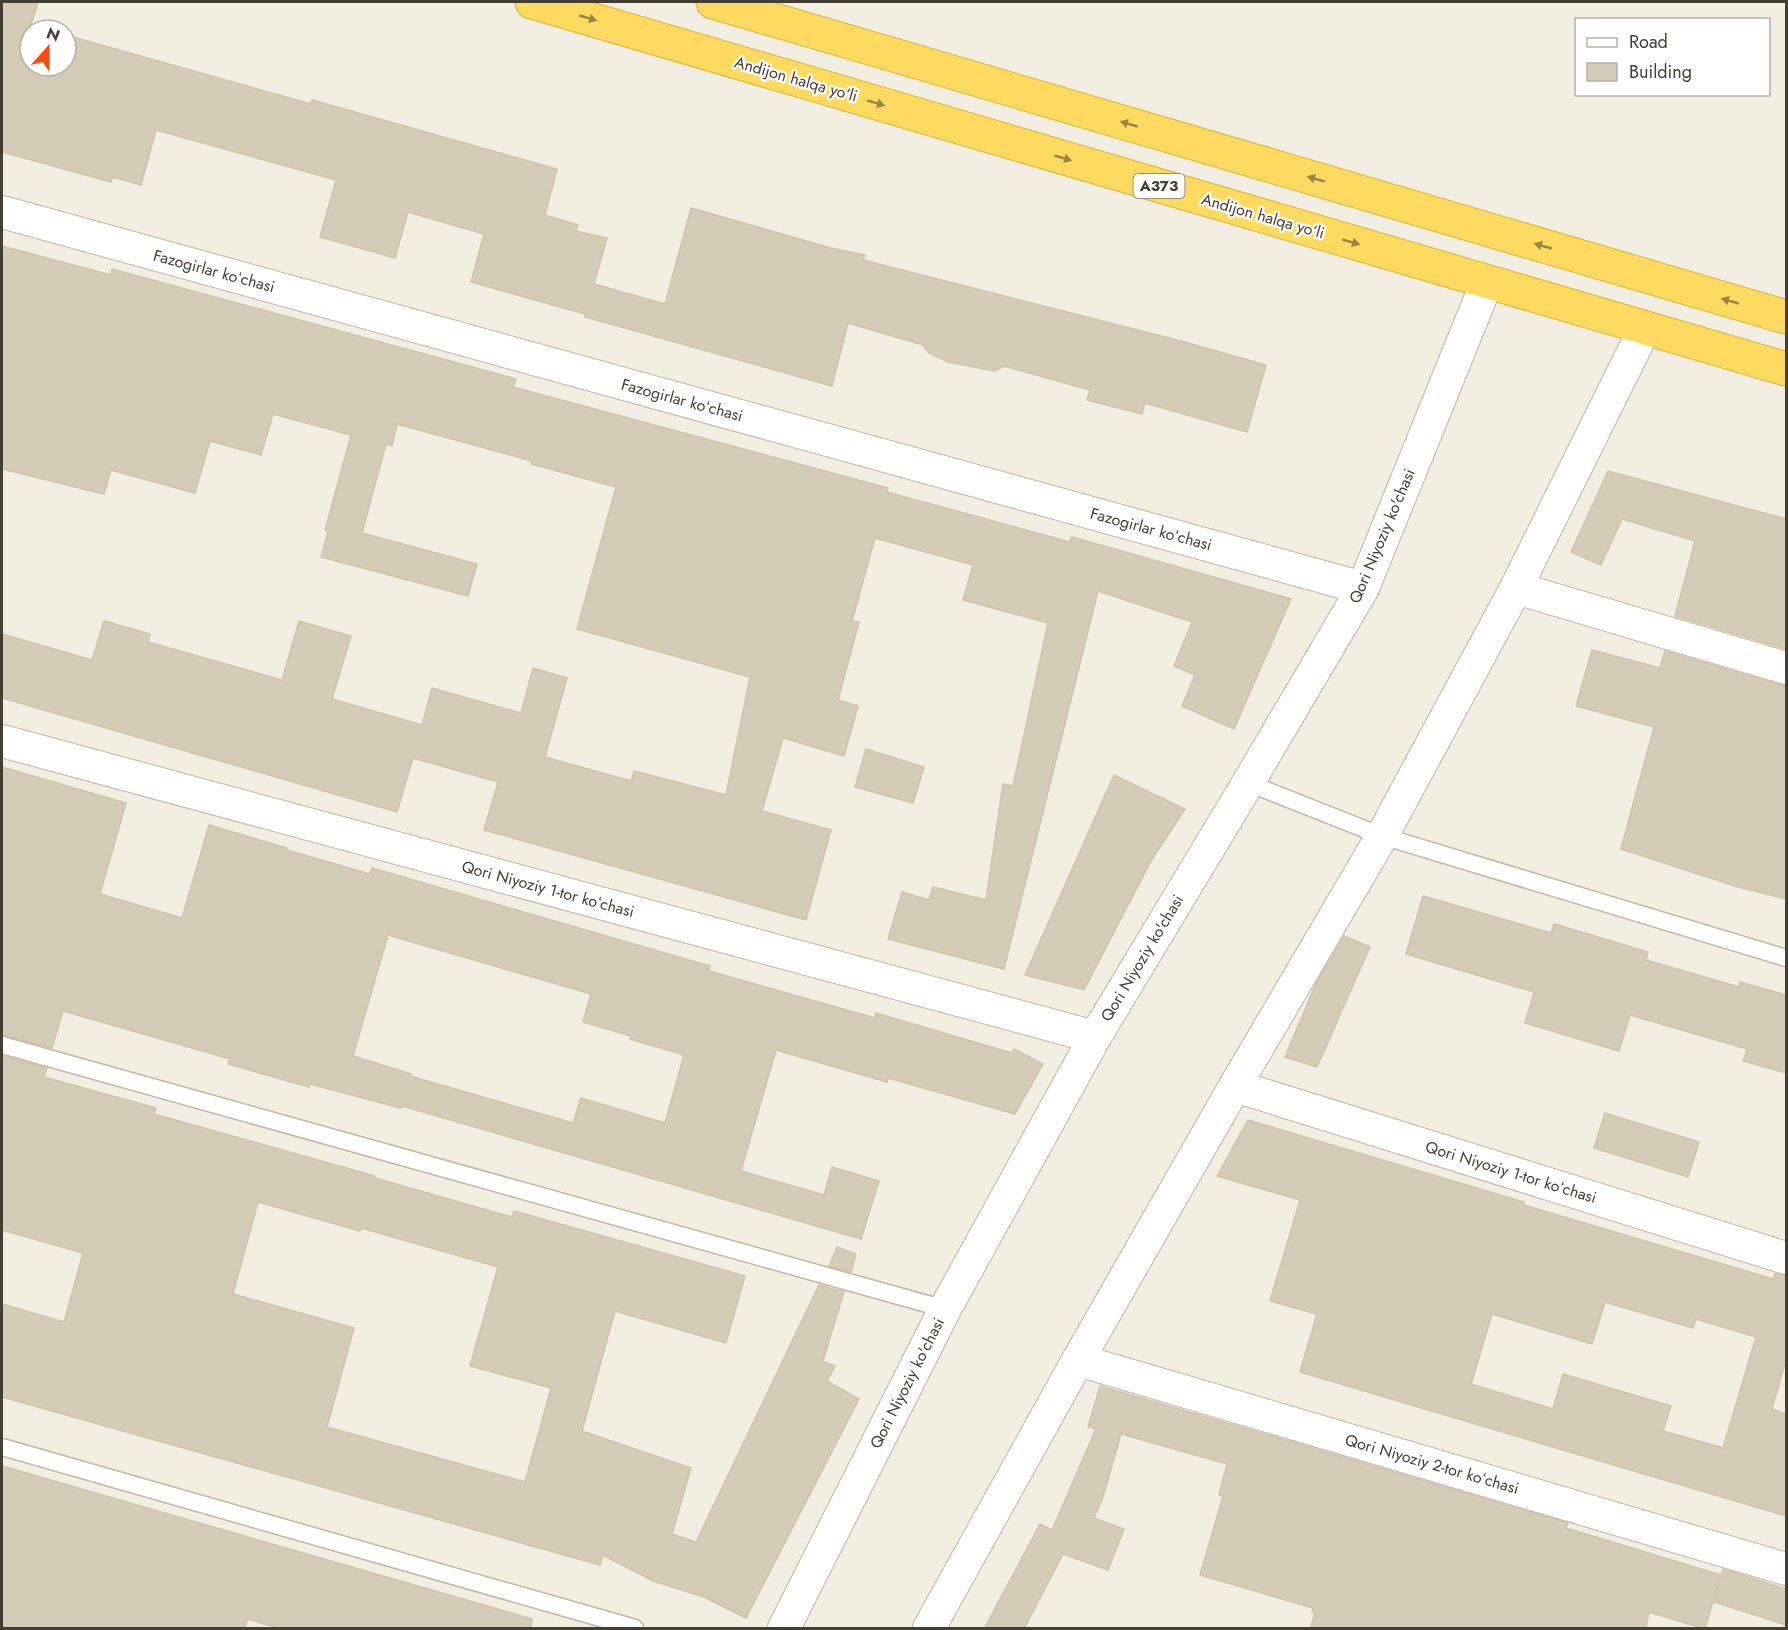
<svg xmlns="http://www.w3.org/2000/svg" width="1788" height="1630" viewBox="0 0 1788 1630" font-family="Jost,sans-serif">
  <style>
    .building { fill: #d4ccb7; stroke: #d0c5aa; stroke-width: 1.5; fill-rule: evenodd }
    .lines { fill: none; stroke-linecap: round; stroke-linejoin: round }
    .lane-casing { stroke: #beb8a5; stroke-width: 19 }
    .street-casing { stroke: #beb8a5; stroke-width: 34 }
    .highway-casing { stroke: #e5b32a; stroke-width: 35 }
    .lane { stroke: #fff; stroke-width: 16 }
    .street { stroke: #fff; stroke-width: 32 }
    .highway { stroke: #ffda61; stroke-width: 33 }
    .oneway { fill: #988548 }
    .labels { text-anchor: middle; dominant-baseline: central; stroke-width: 4.5; stroke-linejoin: round; paint-order: stroke }
    .shield { fill: #fff; stroke: #7c7970; stroke-width: 1.5 }
    .shield-label { font-size: 15px; font-weight: bold; fill: #443f33 }
    .street-label { font-size: 16px; fill: #443f33; stroke: #fff }
  </style>
  <rect width="100%" height="100%" fill="#f2efe2"/>
  <g class="building">
    <path d="M2,2H38L31,25L49,30H30V66H66V35L311,104L312,100L557,169L545,215L578,225L576,231L607,238L594,284L665,304L691,208L831,248L865,255L863,260L1181,341L1266,365L1247,432L1145,403L1142,414L1087,400L1090,390L1004,366L995,371L948,362L929,353L923,345L848,323L832,386L585,317V314L471,282L484,234L408,212L395,258L320,237L336,180L156,130L141,185L113,177L111,182L2,152Z"/>
    <path d="M2,246L111,275L112,269L373,340L516,379L513,387L888,488L887,492L1070,542L1072,537L1291,599L1234,729L1182,706L1195,675L1174,666L1192,622L1098,591L1004,969L888,939L902,892L929,900L933,887L986,900L1003,784L1013,786L1048,623L963,600L973,565L875,538L852,621L859,622L838,700L858,706L844,756L783,738L762,811L831,830L806,920L484,830L498,782L413,758L397,812L2,698V634L92,660L104,621L150,634L148,642L282,680L299,621L351,636L332,699L422,725L432,688L521,713L533,668L567,678L545,757L631,781L634,771L726,795L750,677L577,629L616,487L531,464L532,461L397,424L392,446L386,444L362,533L477,564L468,596L321,557L328,531L325,530L351,435L273,414L261,455L210,441L195,493L111,470L104,494L2,469Z"/>
    <path d="M1608,471L1786,519V649L1675,616L1695,541L1622,519L1601,565L1571,552Z"/>
    <path d="M1592,650L1660,668L1665,651L1781,685H1786V899L1738,887L1621,849L1654,727L1576,706Z"/>
    <path d="M866,749L924,767L913,803L855,787Z"/>
    <path d="M2,767L126,803L100,894L182,918L209,825L287,848V850L370,874L372,868L710,966L709,971L875,1018L876,1013L1012,1053L1014,1049L1043,1064L1015,1114L888,1078L887,1082L776,1050L741,1171L824,1195L832,1167L879,1181L861,1239L402,1106L401,1108L310,1084L309,1087L228,1064L230,1059L63,1011L52,1048L2,1035ZM388,935L591,994L583,1022L631,1036L630,1039L684,1055L665,1123L581,1098L573,1123L410,1076L411,1074L353,1056Z"/>
    <path d="M1114,775L1185,809L1151,861L1084,990L1025,975Z"/>
    <path d="M1423,896L1551,933L1554,924L1648,952L1646,960L1739,987L1740,982L1786,995V1073L1743,1061L1747,1049L1630,1015L1619,1051L1525,1023L1534,992L1406,954Z"/>
    <path d="M1344,936L1370,947L1317,1067L1285,1057L1316,983Z"/>
    <path d="M2,1056L47,1068L44,1077L156,1108L154,1114L375,1176V1178L512,1217L514,1211L745,1276L726,1343L615,1311L582,1431L691,1468L672,1534L696,1542L819,1285L844,1292L823,1361L835,1366L827,1381L859,1399L746,1618L704,1597L653,1581L603,1555L600,1565L2,1397V1304L64,1322L83,1253L2,1230ZM258,1202L360,1231L361,1228L498,1267L470,1366L551,1388L525,1482L327,1427L354,1328L233,1294Z"/>
    <path d="M1605,1113L1699,1142L1688,1177L1594,1148Z"/>
    <path d="M1248,1120L1524,1202V1205L1773,1279L1775,1273L1786,1275V1360L1772,1409L1786,1414V1516L1300,1372L1317,1314L1270,1301L1300,1200L1217,1176ZM1605,1302L1693,1328L1696,1319L1756,1337L1723,1448L1663,1431L1671,1406L1563,1374L1553,1409L1471,1384L1492,1314L1592,1344Z"/>
    <path d="M837,1247L856,1254L851,1272L829,1266Z"/>
    <path d="M1100,1386L1568,1523L1566,1528L1721,1575L1705,1629L1649,1612L1646,1629H1310L1315,1613L1312,1612L1313,1608L1200,1575L1223,1496L1219,1495L1227,1464L1121,1434L1103,1497L1094,1518L1124,1529L1108,1570L1063,1554L1024,1629H984L1040,1524L1052,1530L1096,1429L1088,1427Z"/>
    <path d="M2,1466L532,1619L531,1629H282L247,1619L245,1629H2Z"/>
    <path d="M1723,1569L1786,1589V1625L1714,1602Z"/>
  </g>
  <g class="lines">
    <g class="lane-casing">
      <g id="lane">
        <path d="M1248,783L1382,836L1786,958"/>
        <path d="M2,1045L945,1309"/>
        <path d="M2,1447L635,1628"/>
      </g>
    </g>
    <g class="street-casing">
      <g id="street">
        <path d="M2,212L1363,588"/>
        <path d="M1516,588L1786,668"/>
        <path d="M2,741L1095,1037"/>
        <path d="M1235,1086L1786,1258"/>
        <path d="M1078,1360L1786,1569"/>
        <path d="M784,1628L945,1309L1095,1037L1248,783L1363,588L1487,282"/>
        <path d="M929,1628L1078,1360L1235,1086L1382,836L1516,588L1645,328"/>
      </g>
    </g>
    <g class="highway-casing">
      <g id="highway">
        <path d="M532,2L1786,369"/>
        <path d="M713,2L1786,317"/>
      </g>
    </g>
    <use href="#lane" class="lane"/>
    <use href="#street" class="street"/>
    <use href="#highway" class="highway"/>
  </g>
  <defs><path id="oneway-solid" d="M-6-.8H1V-3.2L6.5 0L1 3.2V.8H-6Z" transform="scale(1.5)"/></defs>
  <g class="oneway">
    <use href="#oneway-solid" transform="translate(588 18) rotate(16)"/>
    <use href="#oneway-solid" transform="translate(876 103) rotate(16)"/>
    <use href="#oneway-solid" transform="translate(1129 124) rotate(-164)"/>
    <use href="#oneway-solid" transform="translate(1063 158) rotate(16)"/>
    <use href="#oneway-solid" transform="translate(1316 179) rotate(-164)"/>
    <use href="#oneway-solid" transform="translate(1351 242) rotate(16)"/>
    <use href="#oneway-solid" transform="translate(1543 246) rotate(-164)"/>
    <use href="#oneway-solid" transform="translate(1730 301) rotate(-164)"/>
  </g>
  <g class="labels">
    <rect class="shield" x="1133.5" y="174" width="51" height="24" rx="4.5"/>
    <g class="shield-label">
      <text x="1159" y="186">A373</text>
    </g>
    <g class="street-label">
      <text transform="translate(796 79) rotate(16)">Andijon halqa yo‘li</text>
      <text transform="translate(1263 216) rotate(16)">Andijon halqa yo‘li</text>
      <text transform="translate(214 271) rotate(15)">Fazogirlar koʻchasi</text>
      <text transform="translate(682 400) rotate(15)">Fazogirlar koʻchasi</text>
      <text transform="translate(1151 529) rotate(15)">Fazogirlar koʻchasi</text>
      <text transform="translate(1382 536) rotate(-67)">Qori Niyoziy ko'chasi</text>
      <text transform="translate(548 889) rotate(15)">Qori Niyoziy 1-tor koʻchasi</text>
      <text transform="translate(1142 958) rotate(-59)">Qori Niyoziy ko'chasi</text>
      <text transform="translate(1511 1172) rotate(17)">Qori Niyoziy 1-tor koʻchasi</text>
      <text transform="translate(907 1383) rotate(-63)">Qori Niyoziy ko'chasi</text>
      <text transform="translate(1432 1464) rotate(16)">Qori Niyoziy 2-tor koʻchasi</text>
    </g>
  </g>
  <rect width="1788" height="1630" fill="none" stroke="#443f33" stroke-width="6"/>
  <rect x="1575" y="18" width="195" height="78" fill="#ffffff" stroke="#b4b2ad" stroke-width="1.5"/>
  <rect x="1587" y="38" width="30" height="9" fill="#ffffff" stroke="#b4b2ad" stroke-width="1.5"/>
  <text x="1629" y="48" font-size="18" fill="#443f33">Road</text>
  <rect x="1587" y="63" width="30" height="18" fill="#d4ccb7" stroke="#b4b2ad" stroke-width="1.5"/>
  <text x="1629" y="78" font-size="18" fill="#443f33">Building</text>
  <g transform="translate(48 48) rotate(21)"><circle r="28" fill="#ffffff" stroke="#b4b2ad" stroke-width="1.5"/>
  <path d="M0-4.5L10 22L0 15L-10 22Z" fill="#ff4a0d"/>
  <text y="-9" font-size="16" font-weight="bold" text-anchor="middle" fill="#443f33">N</text>
  </g>
</svg>
